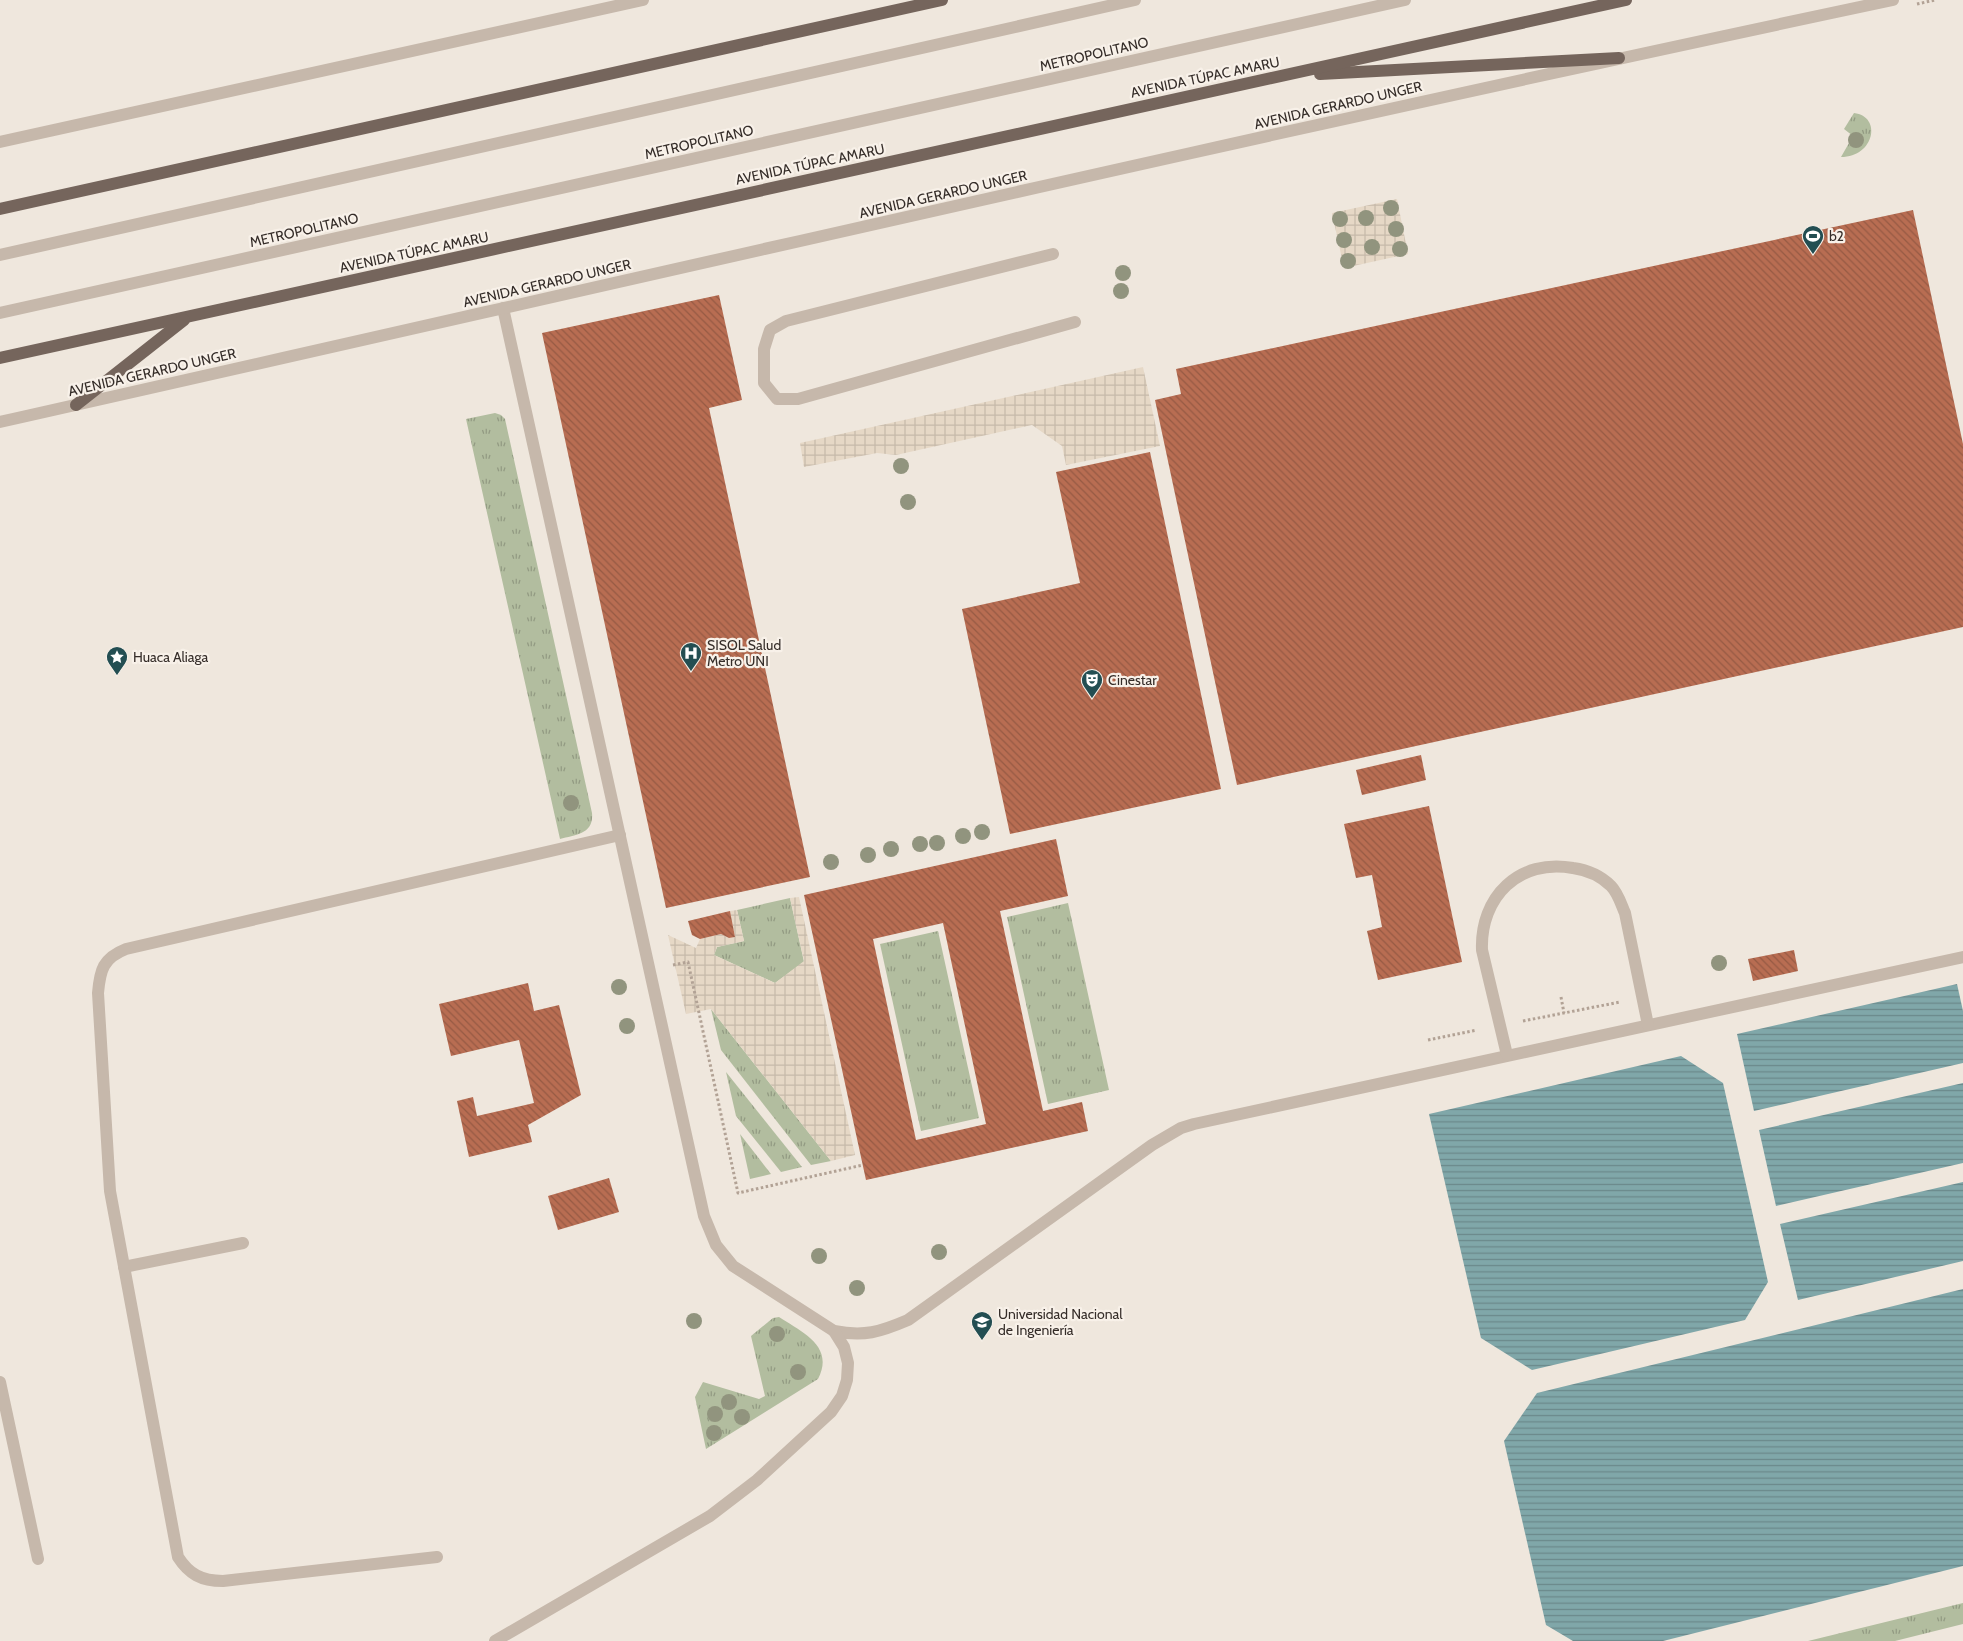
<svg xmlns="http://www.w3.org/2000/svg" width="1963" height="1641" viewBox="0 0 1963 1641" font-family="Cabin,sans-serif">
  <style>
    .grass { fill: url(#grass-tufts) }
    .plaza { fill: url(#plaza-grid) }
    .water { fill: url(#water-rules) }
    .building { fill: url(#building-back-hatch); fill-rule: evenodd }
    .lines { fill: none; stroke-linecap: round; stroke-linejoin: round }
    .path { stroke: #b2a295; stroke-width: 3; stroke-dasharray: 2.5 2.5; stroke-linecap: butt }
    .service { stroke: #c6b8ab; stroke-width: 12 }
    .tertiary { stroke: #c6b8ab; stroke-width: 12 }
    .primary { stroke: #75655c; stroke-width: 12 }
    .tree { fill: #91947e }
    .labels { text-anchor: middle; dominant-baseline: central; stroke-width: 4.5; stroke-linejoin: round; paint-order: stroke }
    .street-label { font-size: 14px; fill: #352d29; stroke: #f8f1e9 }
    .poi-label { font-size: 14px; fill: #352d29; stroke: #f8f1e9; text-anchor: start }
  </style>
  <defs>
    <pattern id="grass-tufts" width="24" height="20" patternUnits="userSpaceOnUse" patternTransform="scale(1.25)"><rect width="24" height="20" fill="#b2bd9f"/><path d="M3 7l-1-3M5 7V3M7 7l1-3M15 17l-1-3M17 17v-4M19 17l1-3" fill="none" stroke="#929a82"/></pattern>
    <pattern id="plaza-grid" width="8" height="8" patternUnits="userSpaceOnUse" patternTransform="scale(1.25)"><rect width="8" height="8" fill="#e6d8c6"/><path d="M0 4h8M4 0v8" fill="none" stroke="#c6baaa"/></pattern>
    <pattern id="water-rules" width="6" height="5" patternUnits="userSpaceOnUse" patternTransform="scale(1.25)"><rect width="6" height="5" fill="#80a7a9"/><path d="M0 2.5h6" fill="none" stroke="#6a888a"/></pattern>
    <pattern id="building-back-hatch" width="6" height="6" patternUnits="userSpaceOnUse" patternTransform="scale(1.25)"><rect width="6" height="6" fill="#b86d52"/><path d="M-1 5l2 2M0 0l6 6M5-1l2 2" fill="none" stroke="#965a44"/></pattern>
  </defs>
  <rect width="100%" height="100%" fill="#efe7dd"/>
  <g class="grass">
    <path d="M1854,113C1882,116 1875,157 1841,157L1853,136L1844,129Z"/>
    <path d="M495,413L501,415L505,419L592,813C594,834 576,835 560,839L466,419Z"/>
    <path d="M790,898L804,962L775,983L714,955L717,947L744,941L737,910Z"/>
    <path d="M1068,903L1109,1090L1048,1104L1007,917Z"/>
    <path d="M938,931L979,1118L921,1131L880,944Z"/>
    <path d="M711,1009L831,1161L811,1165L721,1050Z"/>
    <path d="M726,1072L802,1167L781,1172L736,1116Z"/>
    <path d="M740,1134L771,1174L750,1179Z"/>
    <path d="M779,1317C802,1332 835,1346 818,1379L706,1449L695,1397L703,1382L759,1399L765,1396L751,1336L773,1318Z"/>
    <path d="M1963,1603V1624L1895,1641H1808Z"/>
  </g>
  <g class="plaza">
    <path d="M1397,199L1408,254L1344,268L1332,213Z"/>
    <path d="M1143,367L1160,446L1066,465L1062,446L1032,425L896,455L877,453L804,467L800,443Z"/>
    <path d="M799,897L855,1155L831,1161L711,1009L686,1014L668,935L696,948L700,939L721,934L729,938L735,937L730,911L737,910L744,941L717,947L714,955L775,983L804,961L790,898Z"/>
  </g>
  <g class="water">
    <path d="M1957,984L1963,1011V1063L1754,1111L1737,1034Z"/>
    <path d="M1681,1056L1723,1083L1768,1282L1745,1320L1532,1370L1481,1338L1429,1114Z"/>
    <path d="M1963,1083V1163L1776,1206L1759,1130Z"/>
    <path d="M1963,1182V1261L1798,1300L1780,1224Z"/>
    <path d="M1963,1289V1566L1663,1641H1573L1546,1625L1504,1441L1537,1393Z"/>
  </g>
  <g class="building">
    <path d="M1913,210L1963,444V627L1237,785L1155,400L1181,394L1176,369Z"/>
    <path d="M719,295L742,400L709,408L810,877L666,908L542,333Z"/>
    <path d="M1150,452L1221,789L1010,834L962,609L1080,583L1056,472Z"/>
    <path d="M1421,755L1426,780L1362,795L1356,770Z"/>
    <path d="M1429,806L1462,962L1378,980L1367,931L1382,927L1372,875L1356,878L1344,824Z"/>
    <path d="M1056,839L1068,896L1000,911L1043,1111L1082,1102L1088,1131L866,1180L804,895ZM943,923L986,1124L916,1140L873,939Z"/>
    <path d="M730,911L735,937L729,938L721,934L700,939L692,935L688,921Z"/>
    <path d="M1794,950L1798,971L1753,981L1748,959Z"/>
    <path d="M528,983L534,1011L559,1005L581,1095L528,1125L532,1142L469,1157L457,1101L473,1097L477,1116L534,1103L519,1040L451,1056L439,1004Z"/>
    <path d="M609,1178L619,1212L558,1230L548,1196Z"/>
  </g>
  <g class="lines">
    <g class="path">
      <path d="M1917,4L1935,0"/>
      <path d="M673,965L688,962L738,1193L863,1165"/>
      <path d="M1561,997L1564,1013"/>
      <path d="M1523,1021L1620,1002"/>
      <path d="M1428,1040L1477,1030"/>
    </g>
    <g class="service">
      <path d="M1053,254L786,321L770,330L764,349V383L777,399H798L1075,322"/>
      <path d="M0,255L1135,0"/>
      <path d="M503,308L704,1216L716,1245L733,1266L834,1331C864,1337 880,1332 908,1320L1152,1145L1181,1128L1194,1124L1963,957"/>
      <path d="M0,313L1405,0"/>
      <path d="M1507,1055L1482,950C1480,897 1519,858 1573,868C1587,870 1601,876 1611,886C1618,893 1621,904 1625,913L1648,1025"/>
      <path d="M124,1267L243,1243"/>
      <path d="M0,1382L38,1559"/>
      <path d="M437,1557L223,1581C201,1581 189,1574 178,1557L110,1191L98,993C100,970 103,958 126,949L620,835"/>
      <path d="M495,1641L710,1516L757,1480L831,1412L842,1396L847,1380L848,1363L844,1347L834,1331"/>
    </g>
    <g class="tertiary">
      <path d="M0,142L643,0"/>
      <path d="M0,422C631,280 1260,134 1893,0"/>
    </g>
    <g class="primary">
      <path d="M1320,74L1619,58"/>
      <path d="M0,209L942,0"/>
      <path d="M0,358L1626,0"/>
      <path d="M76,405L184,320"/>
    </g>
  </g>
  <g class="tree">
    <circle cx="1856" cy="140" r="8"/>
    <circle cx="1391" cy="208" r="8"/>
    <circle cx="1366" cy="218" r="8"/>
    <circle cx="1340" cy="219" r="8"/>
    <circle cx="1396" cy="229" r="8"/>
    <circle cx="1344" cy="240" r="8"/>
    <circle cx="1372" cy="247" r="8"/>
    <circle cx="1400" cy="249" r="8"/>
    <circle cx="1348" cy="261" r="8"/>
    <circle cx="1123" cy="273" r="8"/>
    <circle cx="1121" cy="291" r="8"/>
    <circle cx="901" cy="466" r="8"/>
    <circle cx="908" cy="502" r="8"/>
    <circle cx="571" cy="803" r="8"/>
    <circle cx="982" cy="832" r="8"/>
    <circle cx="963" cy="836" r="8"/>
    <circle cx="937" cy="843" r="8"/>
    <circle cx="920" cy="844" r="8"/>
    <circle cx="891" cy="849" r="8"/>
    <circle cx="868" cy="855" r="8"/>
    <circle cx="831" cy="862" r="8"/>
    <circle cx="1719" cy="963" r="8"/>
    <circle cx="619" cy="987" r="8"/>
    <circle cx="627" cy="1026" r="8"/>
    <circle cx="939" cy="1252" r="8"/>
    <circle cx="819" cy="1256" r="8"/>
    <circle cx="857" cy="1288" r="8"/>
    <circle cx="694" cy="1321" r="8"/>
    <circle cx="777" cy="1334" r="8"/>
    <circle cx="798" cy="1372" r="8"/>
    <circle cx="729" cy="1402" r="8"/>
    <circle cx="715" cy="1414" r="8"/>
    <circle cx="742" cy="1417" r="8"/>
    <circle cx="714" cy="1433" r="8"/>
  </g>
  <defs>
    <g id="stadium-pin" transform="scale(1.125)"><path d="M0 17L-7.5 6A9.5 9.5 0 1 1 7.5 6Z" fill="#234e52" stroke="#f8f1e9"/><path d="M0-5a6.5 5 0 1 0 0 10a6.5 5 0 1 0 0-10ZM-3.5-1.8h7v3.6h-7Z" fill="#fff"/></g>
    <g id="hospital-pin" transform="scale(1.125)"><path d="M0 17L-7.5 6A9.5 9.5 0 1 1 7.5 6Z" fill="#234e52" stroke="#f8f1e9"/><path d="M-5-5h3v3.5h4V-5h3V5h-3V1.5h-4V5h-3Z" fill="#fff"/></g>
    <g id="sight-pin" transform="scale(1.125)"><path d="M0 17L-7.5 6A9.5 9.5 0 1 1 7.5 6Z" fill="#234e52" stroke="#f8f1e9"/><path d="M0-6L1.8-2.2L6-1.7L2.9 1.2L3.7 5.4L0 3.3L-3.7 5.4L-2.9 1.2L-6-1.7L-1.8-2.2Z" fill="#fff"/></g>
    <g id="theatre-pin" transform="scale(1.125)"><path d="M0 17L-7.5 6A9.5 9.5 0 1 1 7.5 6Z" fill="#234e52" stroke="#f8f1e9"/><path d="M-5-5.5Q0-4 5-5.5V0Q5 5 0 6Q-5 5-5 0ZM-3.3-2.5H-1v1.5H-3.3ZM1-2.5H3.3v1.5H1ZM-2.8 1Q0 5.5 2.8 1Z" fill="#fff"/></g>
    <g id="university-pin" transform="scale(1.125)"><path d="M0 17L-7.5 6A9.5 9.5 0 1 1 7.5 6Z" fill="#234e52" stroke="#f8f1e9"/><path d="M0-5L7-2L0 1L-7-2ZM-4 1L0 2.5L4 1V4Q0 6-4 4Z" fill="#fff"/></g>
  </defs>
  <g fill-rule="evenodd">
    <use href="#stadium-pin" x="1813" y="236"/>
    <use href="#hospital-pin" x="691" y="653"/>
    <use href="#sight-pin" x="117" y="657"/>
    <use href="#theatre-pin" x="1092" y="680"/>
    <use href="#university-pin" x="982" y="1322"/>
  </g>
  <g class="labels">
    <g class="street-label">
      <text transform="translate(1094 54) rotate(-13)">METROPOLITANO</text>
      <text transform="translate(1205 77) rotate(-12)">AVENIDA TÚPAC AMARU</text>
      <text transform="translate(1338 105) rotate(-13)">AVENIDA GERARDO UNGER</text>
      <text transform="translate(699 142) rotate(-13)">METROPOLITANO</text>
      <text transform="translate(810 164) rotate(-12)">AVENIDA TÚPAC AMARU</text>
      <text transform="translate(943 194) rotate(-13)">AVENIDA GERARDO UNGER</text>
      <text transform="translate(304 230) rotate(-13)">METROPOLITANO</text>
      <text transform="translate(414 252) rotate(-12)">AVENIDA TÚPAC AMARU</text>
      <text transform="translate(547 283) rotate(-13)">AVENIDA GERARDO UNGER</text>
      <text transform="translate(152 372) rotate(-13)">AVENIDA GERARDO UNGER</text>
    </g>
    <g class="poi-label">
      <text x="1829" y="236">b2</text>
      <text x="707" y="645">SISOL Salud<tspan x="707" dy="16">Metro UNI</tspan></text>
      <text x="133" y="657">Huaca Aliaga</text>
      <text x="1108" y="680">Cinestar</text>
      <text x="998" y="1314">Universidad Nacional<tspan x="998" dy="16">de Ingeniería</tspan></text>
    </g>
  </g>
</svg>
